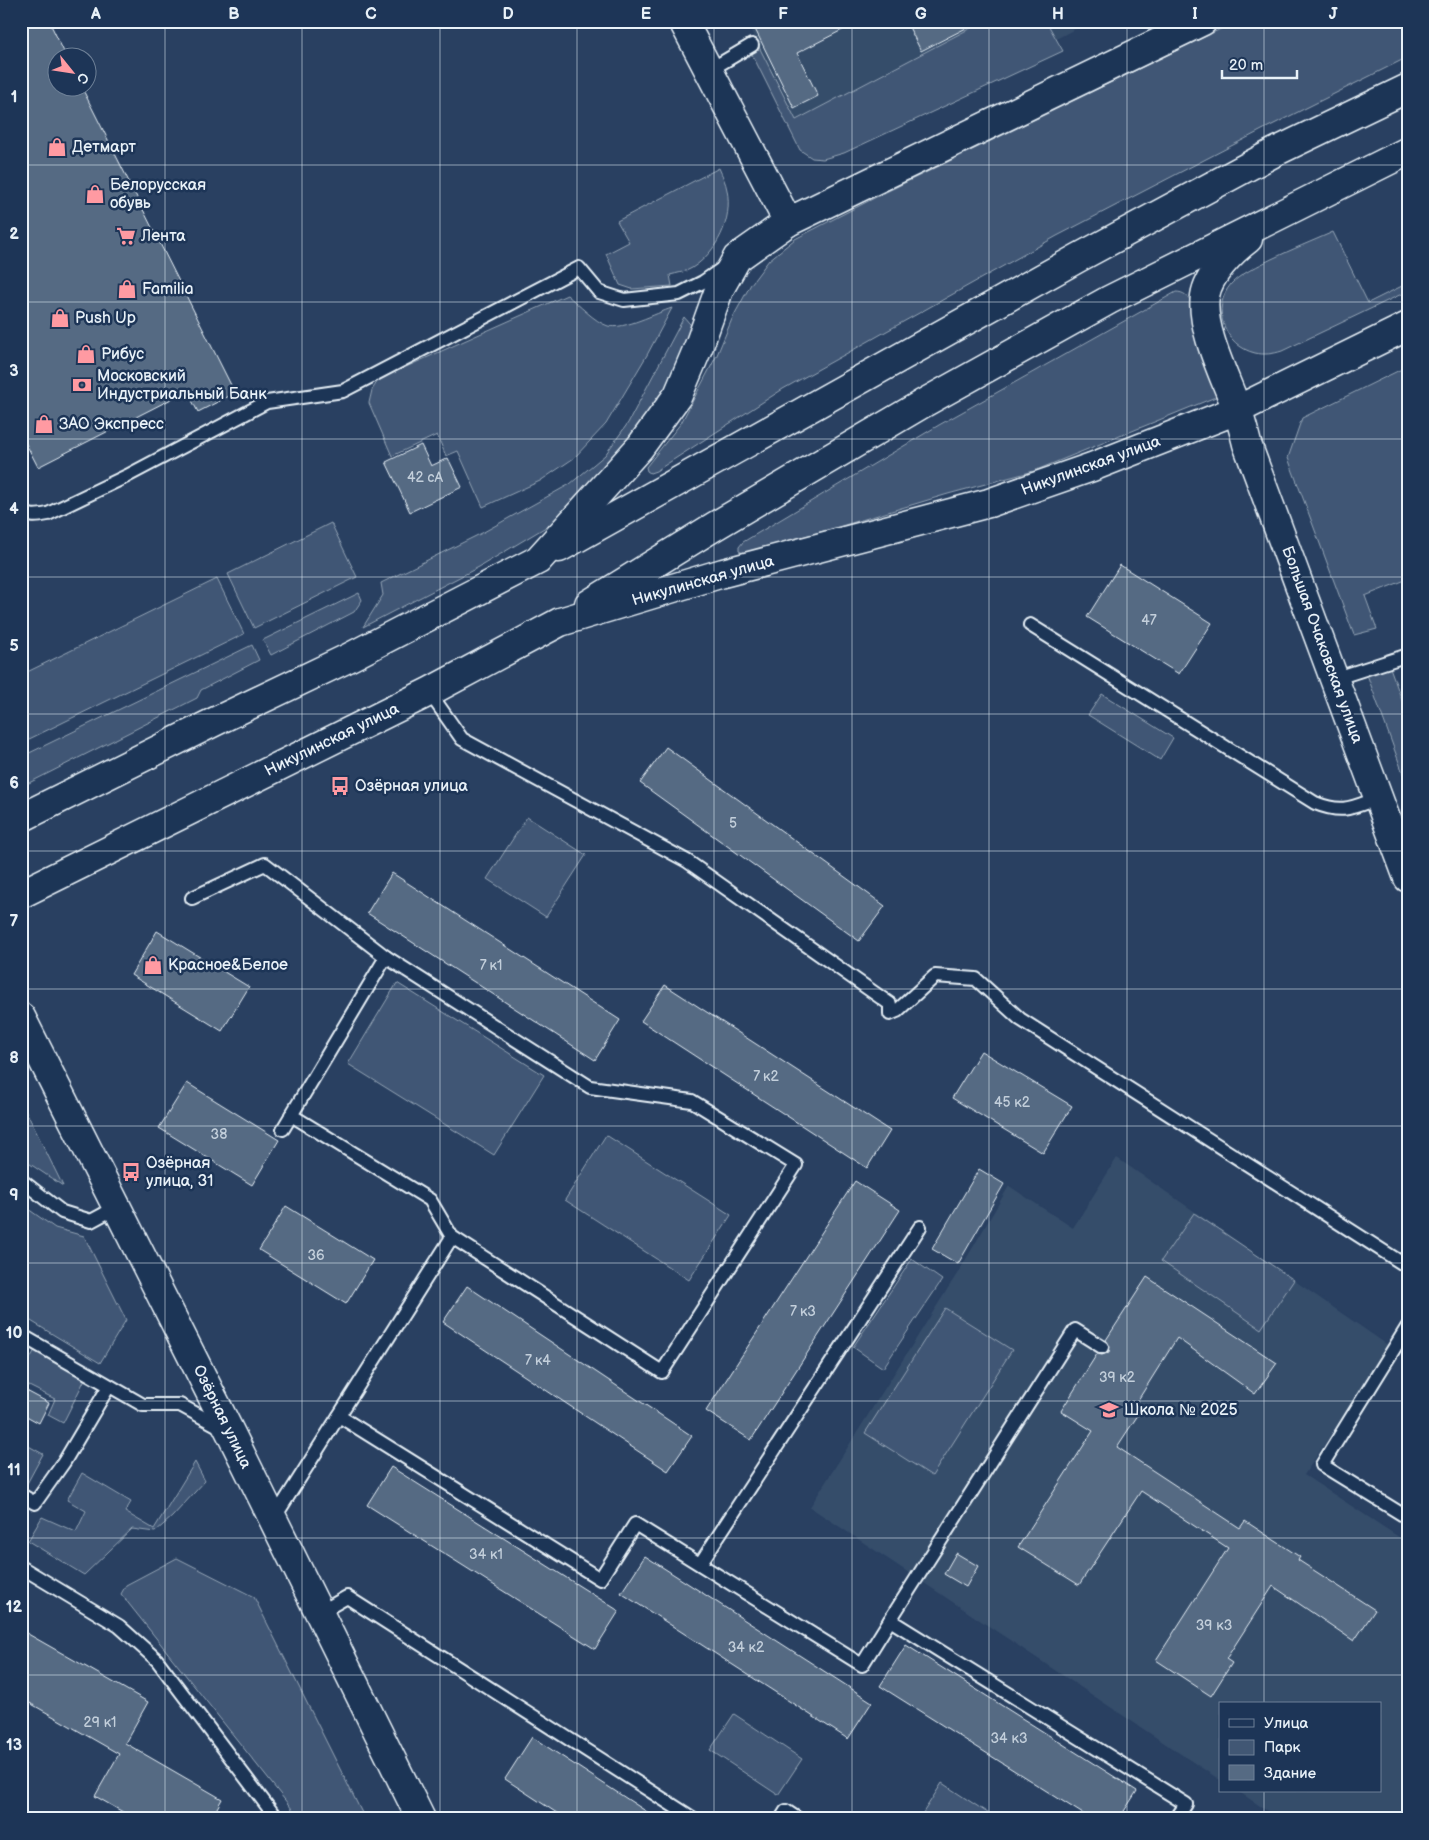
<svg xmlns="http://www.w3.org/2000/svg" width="1429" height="1840" viewBox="0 0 1429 1840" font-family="'Balsamiq Sans',sans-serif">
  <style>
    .built { fill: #364d6b }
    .green { fill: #415774; stroke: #94a4b6 }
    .building { fill: #556a83; stroke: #e8f1f8 }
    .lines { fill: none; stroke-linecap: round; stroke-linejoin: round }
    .lane-casing { stroke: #e8f1f8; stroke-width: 16 }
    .secondary-casing { stroke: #e8f1f8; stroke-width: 31 }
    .lane { stroke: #1d3557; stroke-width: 12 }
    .secondary { stroke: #1d3557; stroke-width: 28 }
    .grid { fill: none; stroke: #e8f1f8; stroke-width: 1; stroke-opacity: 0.55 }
    .labels { text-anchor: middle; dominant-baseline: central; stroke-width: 5; stroke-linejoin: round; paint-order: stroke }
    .number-label { font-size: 14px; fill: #c3cfdb }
    .poi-label { font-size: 16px; fill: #e8f1f8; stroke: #1d3557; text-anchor: start }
    .street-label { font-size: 16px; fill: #e8f1f8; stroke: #1d3557 }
    .neatline { fill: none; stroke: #e8f1f8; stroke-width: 2 }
    .grid-label { font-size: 16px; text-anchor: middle; font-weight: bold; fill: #e8f1f8 }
  </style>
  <rect width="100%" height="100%" fill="#294061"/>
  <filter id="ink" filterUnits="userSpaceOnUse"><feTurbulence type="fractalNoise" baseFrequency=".02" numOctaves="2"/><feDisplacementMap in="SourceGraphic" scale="10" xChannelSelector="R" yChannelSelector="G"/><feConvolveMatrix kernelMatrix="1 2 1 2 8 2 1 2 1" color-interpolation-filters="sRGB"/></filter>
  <g filter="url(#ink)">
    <g class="built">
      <path d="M746,21H984L796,120Z"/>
      <path d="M1046,21H1090L1056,39Z"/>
      <path d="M1117,1158L1389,1346L1304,1475L1408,1543V1819H1279L1238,1791H1380V1704H1220V1780L810,1507L962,1266L1009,1186L1073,1228Z"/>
    </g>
    <g class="green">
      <path d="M984,21H1046L1063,51L844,153L823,159L812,158L800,150L749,48L757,43L796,120Z"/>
      <path d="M1237,21H1408V57L1264,129L1057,236L783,389L656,471L650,473L647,471L646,467L681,423L717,355L732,319L751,284L769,260L795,239L886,192Z"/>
      <path d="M719,168C722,175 726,183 727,190C733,220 717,252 692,268C686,272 677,273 670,275L672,286L632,289L620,285L606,254L629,242L617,221Z"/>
      <path d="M1333,232L1368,303L1408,283V291L1282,351C1273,354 1264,355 1255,353C1225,346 1210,309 1231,284C1246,267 1309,243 1333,232Z"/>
      <path d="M1176,292C1184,292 1188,296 1192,303L1218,396L1034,471L948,494L838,527L743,553L739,551V547L743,542L939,425Z"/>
      <path d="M567,295C578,304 595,322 608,326C624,330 656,313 672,308L647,355L606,424L574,458L540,481L483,507L458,451L446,456L437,435L392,456L369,403L372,390L379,379Z"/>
      <path d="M684,317L695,330L693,358L591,500L479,567L363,627L383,595L381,583L482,533L570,484L605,455L628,423Z"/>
      <path d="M1408,366V579L1365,596L1377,629L1354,635L1288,458L1302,418Z"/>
      <path d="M331,523L357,577L254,628L228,574Z"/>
      <path d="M217,579L244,634L21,743V675Z"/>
      <path d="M359,593L362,600L354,612L271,655L263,640Z"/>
      <path d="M252,645L259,660L201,690L197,698L21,787V757Z"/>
      <path d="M1388,662L1408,717V787L1365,669Z"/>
      <path d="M1102,694L1173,738L1160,760L1088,715Z"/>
      <path d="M527,817L586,855L546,917L487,879Z"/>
      <path d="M397,983L544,1075L494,1155L348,1064Z"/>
      <path d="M21,1101L63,1186L21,1158Z"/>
      <path d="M606,1135L731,1215L689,1280L565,1200Z"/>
      <path d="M21,1204L55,1228L84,1236L126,1320L100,1363L21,1315Z"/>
      <path d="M1194,1213L1294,1280L1261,1329L1161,1261Z"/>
      <path d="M912,1259L942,1280L883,1368L853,1347Z"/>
      <path d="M945,1308L1012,1350L932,1476L865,1433Z"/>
      <path d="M35,1350L85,1379L63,1423L48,1415L55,1399L21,1382V1374Z"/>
      <path d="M23,1443L43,1454L24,1489L21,1488V1446Z"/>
      <path d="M195,1462L205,1481L172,1517L155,1532L132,1529L84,1575L28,1541L42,1517L76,1532L86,1511L67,1500L82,1473L131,1502L125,1512L154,1529Z"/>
      <path d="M177,1558L254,1597L365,1819H300L121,1594L126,1585Z"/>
      <path d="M734,1714L802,1759L778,1795L710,1750Z"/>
      <path d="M942,1783L997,1819H919Z"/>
    </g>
    <g class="building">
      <path d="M21,21H49L67,58H58V88H82L235,393L198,412L187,391L38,467L21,434Z"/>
      <path d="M751,21H860L797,53L818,96L794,108Z"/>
      <path d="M906,21H980L921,51Z"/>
      <path d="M421,445L431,466L448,458L462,487L410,512L386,462Z"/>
      <path d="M1120,565L1212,623L1179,674L1087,617Z"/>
      <path d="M666,747L885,906L859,941L640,783Z"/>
      <path d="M392,873L620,1020L595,1060L367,913Z"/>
      <path d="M157,931L249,987L222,1031L131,975Z"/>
      <path d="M665,985L890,1131L867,1168L641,1021Z"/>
      <path d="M981,1051L1072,1106L1043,1153L952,1098Z"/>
      <path d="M187,1083L279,1140L252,1185L159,1128Z"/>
      <path d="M979,1169L1004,1184L958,1264L932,1249Z"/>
      <path d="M855,1181L900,1210L751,1440L706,1411Z"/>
      <path d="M286,1206L373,1260L346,1304L259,1250Z"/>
      <path d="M1147,1277L1277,1363L1255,1394L1177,1338L1133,1408L1140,1412L1117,1447L1240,1528L1245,1521L1300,1557L1298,1560L1375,1610L1354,1641L1273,1586L1226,1659L1232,1663L1211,1696L1156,1660L1228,1548L1141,1491L1079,1585L1018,1547L1093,1431L1061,1411L1097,1354L1102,1355L1109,1352L1110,1347L1106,1340Z"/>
      <path d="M467,1286L692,1436L668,1471L443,1322Z"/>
      <path d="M21,1388L49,1403L39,1423L21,1413Z"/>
      <path d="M391,1467L619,1611L595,1649L367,1505Z"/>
      <path d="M956,1553L978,1566L966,1587L944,1574Z"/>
      <path d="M645,1556L872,1702L848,1739L621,1593Z"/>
      <path d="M21,1630L148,1702L125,1743L222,1799L211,1819H135L95,1796L119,1754L21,1698Z"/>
      <path d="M906,1645L1137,1791L1119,1819H1091L880,1686Z"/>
      <path d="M532,1737L658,1819H566L505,1779Z"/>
    </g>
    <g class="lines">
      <g class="lane-casing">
        <g id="lane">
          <path d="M708,71L752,45"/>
          <path d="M21,510C28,518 38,516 48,514L127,476L267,402L343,391L579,268L599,292L624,300L679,294L703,282L723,268"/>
          <path d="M1030,625L1315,803C1343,814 1351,808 1378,798"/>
          <path d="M1334,679L1408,655"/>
          <path d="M429,692L462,739L687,861L890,1004V1014L897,1011L935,976L976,979L1020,1019L1408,1267"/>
          <path d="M192,898L265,864L386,957L283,1129"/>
          <path d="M291,1115L430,1200L452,1237L662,1372L796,1165L692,1101L590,1087L386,957"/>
          <path d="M21,1180L62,1212L91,1221L117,1207"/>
          <path d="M1408,1326L1322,1465L1408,1518"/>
          <path d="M21,1335L143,1405H180L224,1429"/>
          <path d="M339,1416L600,1579L635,1524L862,1665L890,1620L1186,1804L1176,1819"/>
          <path d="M21,1495L35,1503L64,1462L109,1386"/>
          <path d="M273,1520L452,1237"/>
          <path d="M700,1564L920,1227"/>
          <path d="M21,1567L119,1626L157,1660L277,1819"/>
          <path d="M319,1613L347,1597L694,1819"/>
          <path d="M890,1620L1075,1330L1102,1347"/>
          <path d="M781,1819L786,1811L798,1819"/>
        </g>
      </g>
      <g class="secondary-casing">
        <g id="secondary">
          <path d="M683,21L788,222"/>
          <path d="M1248,239C1232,251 1208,275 1205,296C1200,328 1225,377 1236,407C1241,419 1244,432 1247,444L1408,878"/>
          <path d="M559,548L1078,258L1275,152L1408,88"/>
          <path d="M589,604L715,526L922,404L1109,300L1408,151"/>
          <path d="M21,818L216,721L348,658L538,560L640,447L678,395L700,343L719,290L737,258L788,222L1203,21"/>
          <path d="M21,894L429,692L560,622L723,573L989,503L1092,467L1237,410L1408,326"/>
          <path d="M21,1017L230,1432L421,1819"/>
        </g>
      </g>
      <use href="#lane" class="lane"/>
      <use href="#secondary" class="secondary"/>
    </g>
  </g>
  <path class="grid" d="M165,21V1819M302,21V1819M440,21V1819M577,21V1819M714,21V1819M852,21V1819M989,21V1819M1127,21V1819M1264,21V1704M21,165H1408M21,302H1408M21,439H1408M21,577H1408M21,714H1408M21,851H1408M21,989H1408M21,1126H1408M21,1263H1408M21,1401H1408M21,1538H1408M21,1675H1408M1264,1791V1819"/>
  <defs>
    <g id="shop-bare" transform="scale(1.5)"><path d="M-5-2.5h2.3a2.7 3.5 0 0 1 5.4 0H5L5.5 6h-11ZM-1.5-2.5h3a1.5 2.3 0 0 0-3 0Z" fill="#ff9aa2" stroke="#1d3557" stroke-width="2.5" paint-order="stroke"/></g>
    <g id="supermarket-bare" transform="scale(1.5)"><path d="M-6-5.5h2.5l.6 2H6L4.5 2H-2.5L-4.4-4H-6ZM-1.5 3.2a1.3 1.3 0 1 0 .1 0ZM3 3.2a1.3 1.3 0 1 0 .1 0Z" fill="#ff9aa2" stroke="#1d3557" stroke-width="2.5" paint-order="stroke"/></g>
    <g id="bank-bare" transform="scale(1.5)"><path d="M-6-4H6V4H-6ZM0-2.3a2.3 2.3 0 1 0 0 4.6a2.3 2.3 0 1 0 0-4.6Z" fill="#ff9aa2" stroke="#1d3557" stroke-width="2.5" paint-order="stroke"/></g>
    <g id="bus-bare" transform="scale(1.5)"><path d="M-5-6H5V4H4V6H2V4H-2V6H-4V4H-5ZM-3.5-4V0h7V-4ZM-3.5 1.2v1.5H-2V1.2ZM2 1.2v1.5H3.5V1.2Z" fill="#ff9aa2" stroke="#1d3557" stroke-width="2.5" paint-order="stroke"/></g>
    <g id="school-bare" transform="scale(1.5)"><path d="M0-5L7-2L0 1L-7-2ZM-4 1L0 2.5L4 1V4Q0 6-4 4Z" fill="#ff9aa2" stroke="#1d3557" stroke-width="2.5" paint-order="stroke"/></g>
  </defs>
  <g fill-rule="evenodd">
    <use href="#shop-bare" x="57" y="147"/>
    <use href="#shop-bare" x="95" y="194"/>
    <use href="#supermarket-bare" x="126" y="236"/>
    <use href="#shop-bare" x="127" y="289"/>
    <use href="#shop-bare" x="60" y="318"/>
    <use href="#shop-bare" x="86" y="354"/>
    <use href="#bank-bare" x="82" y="385"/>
    <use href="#shop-bare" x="44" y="424"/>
    <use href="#bus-bare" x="340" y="786"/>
    <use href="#shop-bare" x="153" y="965"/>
    <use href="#bus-bare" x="131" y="1172"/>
    <use href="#school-bare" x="1109" y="1410"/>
  </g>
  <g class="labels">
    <g class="number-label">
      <text x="425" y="477">42 сА</text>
      <text x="1149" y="620">47</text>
      <text x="733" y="823">5</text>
      <text x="491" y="965">7 к1</text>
      <text x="766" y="1076">7 к2</text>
      <text x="1012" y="1102">45 к2</text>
      <text x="219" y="1134">38</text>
      <text x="316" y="1255">36</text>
      <text x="803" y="1311">7 к3</text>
      <text x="538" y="1360">7 к4</text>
      <text x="1117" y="1377">39 к2</text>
      <text x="486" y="1554">34 к1</text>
      <text x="1214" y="1625">39 к3</text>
      <text x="746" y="1647">34 к2</text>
      <text x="100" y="1722">29 к1</text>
      <text x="1009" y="1738">34 к3</text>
    </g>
    <g class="poi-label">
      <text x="72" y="147">Детмарт</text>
      <text x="110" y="185">Белорусская<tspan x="110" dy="18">обувь</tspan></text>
      <text x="141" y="236">Лента</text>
      <text x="142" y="289">Familia</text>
      <text x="75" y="318">Push Up</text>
      <text x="101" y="354">Рибус</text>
      <text x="97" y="376">Московский<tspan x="97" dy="18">Индустриальный Банк</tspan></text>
      <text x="59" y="424">ЗАО Экспресс</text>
      <text x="355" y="786">Озёрная улица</text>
      <text x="168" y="965">Красное&amp;Белое</text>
      <text x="146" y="1163">Озёрная<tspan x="146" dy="18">улица, 31</tspan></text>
      <text x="1124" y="1410">Школа № 2025</text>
    </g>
    <g class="street-label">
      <text transform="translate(1091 466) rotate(-20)">Никулинская улица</text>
      <text transform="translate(703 581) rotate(-16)">Никулинская улица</text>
      <text transform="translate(1322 645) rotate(70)">Большая Очаковская улица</text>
      <text transform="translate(332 740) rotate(-26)">Никулинская улица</text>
      <text transform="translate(222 1417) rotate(64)">Озёрная улица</text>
    </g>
  </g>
  <rect width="1429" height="1840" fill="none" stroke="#1d3557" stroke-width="55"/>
  <rect x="1219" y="1702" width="162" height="90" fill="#1d3557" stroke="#6e8097"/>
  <rect x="1229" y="1719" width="25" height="8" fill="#1d3557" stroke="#6e8097"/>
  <text x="1264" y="1728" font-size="15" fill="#e8f1f8">Улица</text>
  <rect x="1229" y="1740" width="25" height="15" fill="#415774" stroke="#6e8097"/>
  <text x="1264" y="1752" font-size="15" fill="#e8f1f8">Парк</text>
  <rect x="1229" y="1765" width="25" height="15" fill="#556a83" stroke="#6e8097"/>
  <text x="1264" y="1778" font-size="15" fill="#e8f1f8">Здание</text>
  <g transform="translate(72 72) rotate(120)"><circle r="24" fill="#1d3557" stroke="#6e8097"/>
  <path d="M0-4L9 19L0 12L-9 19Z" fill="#ff9aa2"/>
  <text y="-8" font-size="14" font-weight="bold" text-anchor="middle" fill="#e8f1f8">С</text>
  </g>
  <path d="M1222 70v8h75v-8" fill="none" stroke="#e8f1f8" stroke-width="2.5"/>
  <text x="1229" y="70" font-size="15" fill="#e8f1f8" stroke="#1d3557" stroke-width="4" paint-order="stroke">20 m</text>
  <rect x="28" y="28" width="1374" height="1784" class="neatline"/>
  <g class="grid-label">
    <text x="96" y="19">A</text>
    <text x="234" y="19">B</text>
    <text x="371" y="19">C</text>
    <text x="508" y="19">D</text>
    <text x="646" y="19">E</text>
    <text x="783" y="19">F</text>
    <text x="921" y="19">G</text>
    <text x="1058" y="19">H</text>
    <text x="1195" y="19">I</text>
    <text x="1333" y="19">J</text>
    <text x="14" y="102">1</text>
    <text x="14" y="239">2</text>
    <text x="14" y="376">3</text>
    <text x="14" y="514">4</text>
    <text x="14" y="651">5</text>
    <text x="14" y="788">6</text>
    <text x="14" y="926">7</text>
    <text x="14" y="1063">8</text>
    <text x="14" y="1200">9</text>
    <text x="14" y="1338">10</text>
    <text x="14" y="1475">11</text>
    <text x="14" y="1612">12</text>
    <text x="14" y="1750">13</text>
  </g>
</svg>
